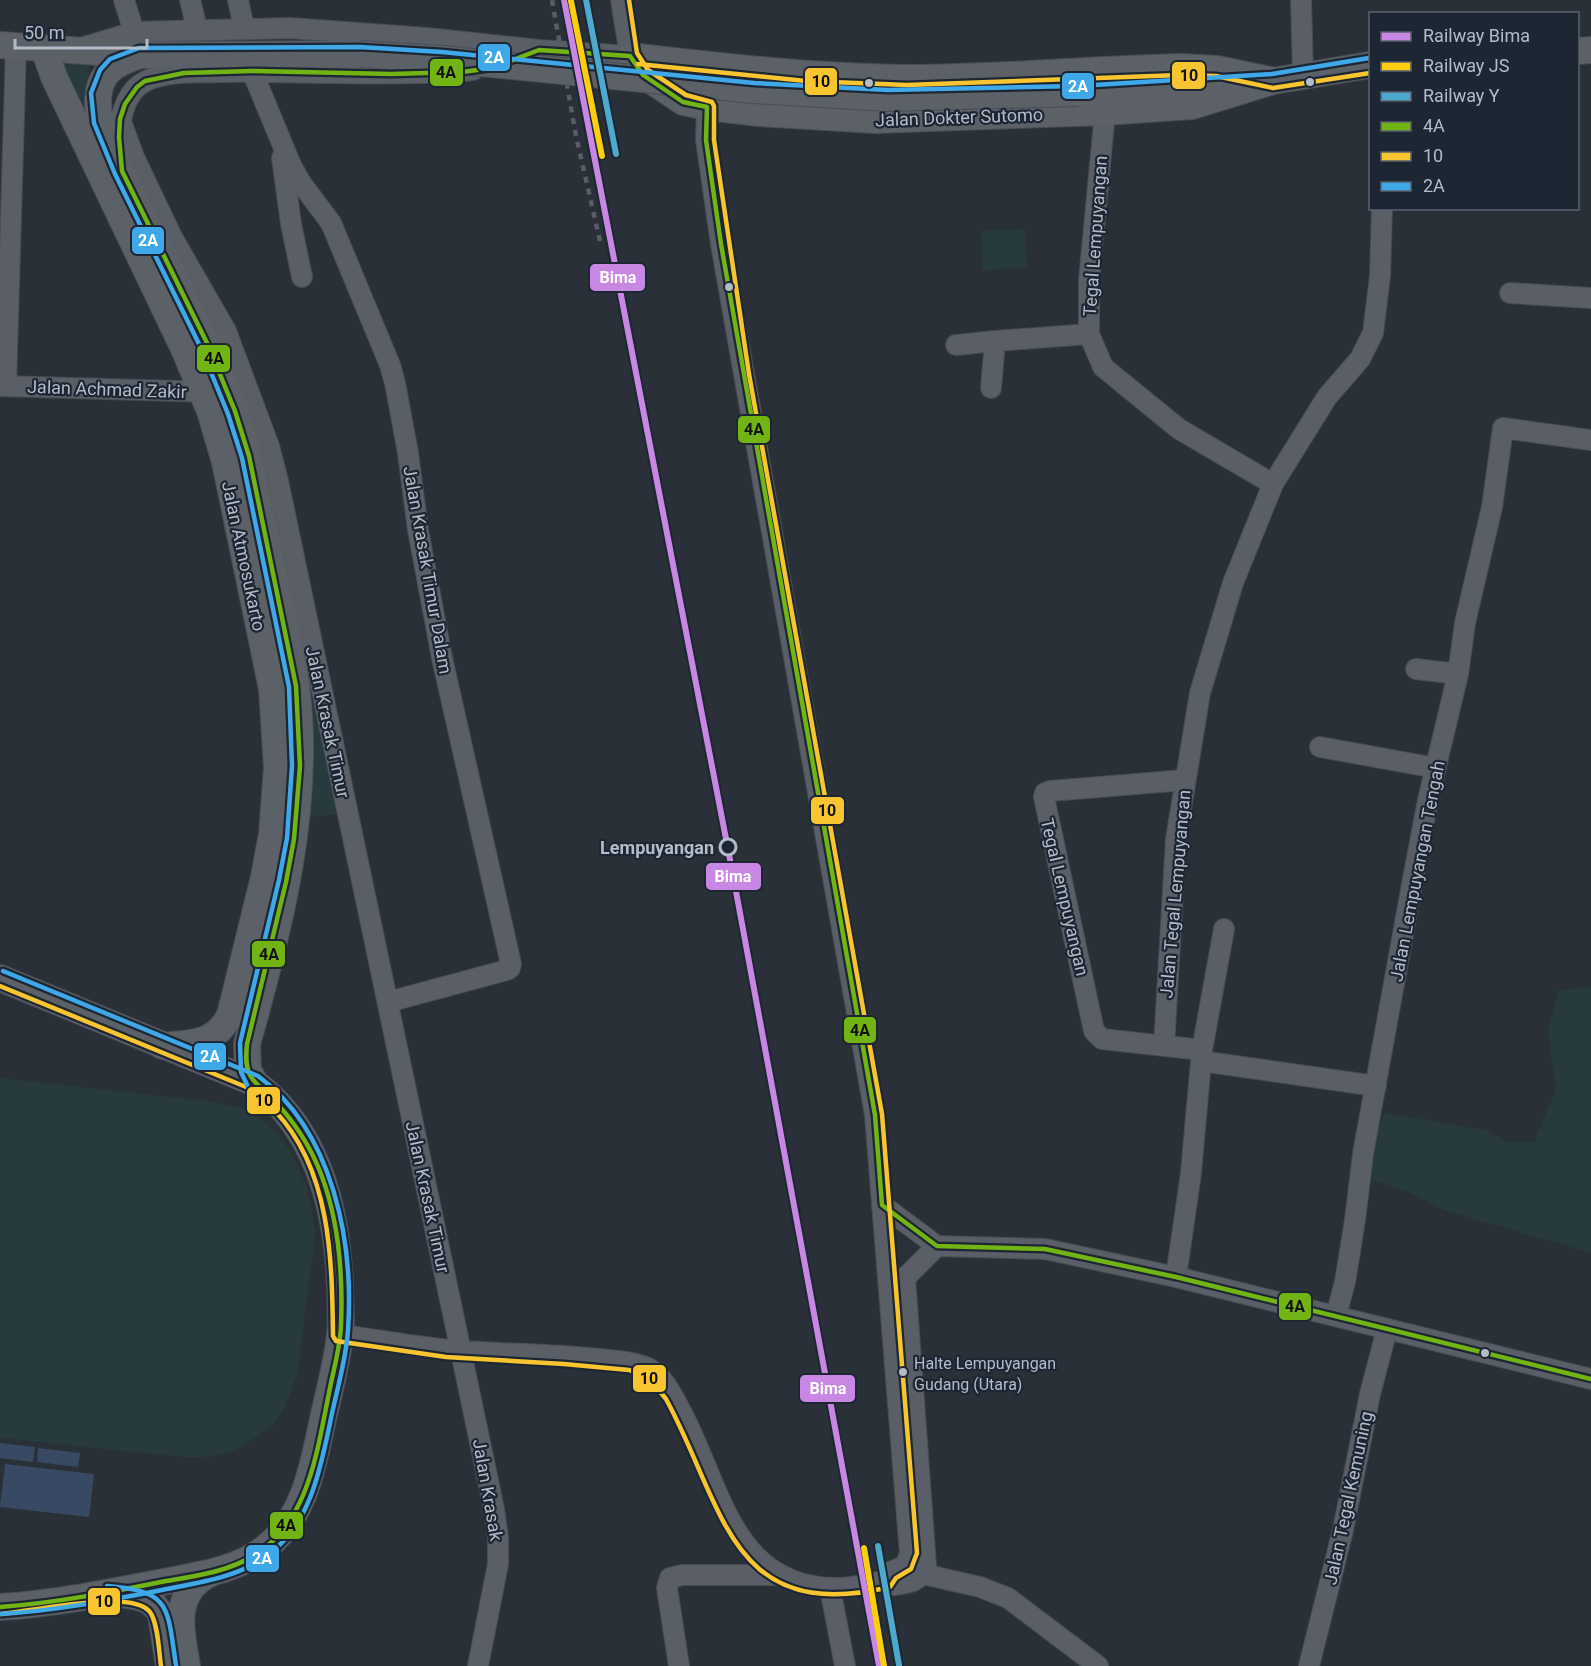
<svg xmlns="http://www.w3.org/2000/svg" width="1591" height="1666" viewBox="0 0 1591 1666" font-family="Roboto,sans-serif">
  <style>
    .green { fill: #273a3e }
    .water { fill: #384963 }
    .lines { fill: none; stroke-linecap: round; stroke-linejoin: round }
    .minor-casing { stroke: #484c53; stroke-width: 22 }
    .major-casing { stroke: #484c55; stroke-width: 28 }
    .minor { stroke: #5a5e66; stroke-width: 20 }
    .major { stroke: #5c6168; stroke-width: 26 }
    .rail { stroke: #595d64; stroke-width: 4.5; stroke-dasharray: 6 6; stroke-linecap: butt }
    .major-bridge-casing { stroke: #484c55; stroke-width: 28; stroke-linecap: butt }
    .major-bridge { stroke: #5c6168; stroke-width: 26 }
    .bus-1-casing { stroke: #1d2633; stroke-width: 9 }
    .bus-2-casing { stroke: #1d2633; stroke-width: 9 }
    .bus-3-casing { stroke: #1d2633; stroke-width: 9 }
    .bus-1 { stroke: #71b414; stroke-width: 4.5 }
    .bus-2 { stroke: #f8c530; stroke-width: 4.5 }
    .bus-3 { stroke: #3ea8e8; stroke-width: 4.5 }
    .rail-1-casing { stroke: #1d2633; stroke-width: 10 }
    .rail-2-casing { stroke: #1d2633; stroke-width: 10 }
    .rail-3-casing { stroke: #1d2633; stroke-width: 10 }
    .rail-1 { stroke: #c787e3; stroke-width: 6 }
    .rail-2 { stroke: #fcce0d; stroke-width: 6 }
    .rail-3 { stroke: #4eaacc; stroke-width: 6 }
    .bus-dot { fill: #b4bcc9; stroke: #1d2633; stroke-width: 2 }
    .stop-dot { fill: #1d2633; stroke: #b4bcc9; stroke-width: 3 }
    .labels { text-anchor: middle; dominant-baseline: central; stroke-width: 4.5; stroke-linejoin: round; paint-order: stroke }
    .bus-label { font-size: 16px; fill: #b4bcc9; stroke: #1d2633; text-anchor: start }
    .street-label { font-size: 18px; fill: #b4bcc9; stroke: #1d2633 }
    .stop-label { font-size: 18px; font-weight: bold; fill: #b4bcc9; stroke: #1d2633; text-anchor: end }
    .line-badge { stroke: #1d2633; stroke-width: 2 }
    .badge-label { font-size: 16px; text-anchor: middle; font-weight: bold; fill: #fff }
    .pale-badge-label { font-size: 16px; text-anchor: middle; font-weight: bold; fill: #111 }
  </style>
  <rect width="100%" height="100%" fill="#2a3038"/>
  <g class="green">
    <path d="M58,56L90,58L87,97L172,306Z"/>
    <path d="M1025,229L1027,267L983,270L981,231Z"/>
    <path d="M316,694L337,814L310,817L313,789L311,695Z"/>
    <path d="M1591,987V1253L1444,1210L1413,1194L1372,1179L1369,1173L1380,1124L1385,1113L1485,1130L1508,1142H1534L1556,1090L1548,1030L1559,990Z"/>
    <path d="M0,1078L215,1102C222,1104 230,1105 238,1107C289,1125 312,1185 315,1235L297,1376L282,1413L269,1429L241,1447L227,1453L205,1457H182L0,1438Z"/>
  </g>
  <g class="water">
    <path d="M0,1443L35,1447L33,1462L0,1458Z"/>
    <path d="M38,1448L80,1453L78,1467L37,1462Z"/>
    <path d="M5,1464L94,1474L89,1517L0,1507Z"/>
  </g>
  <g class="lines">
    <g class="minor-casing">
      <g id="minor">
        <path d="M124,0L134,32"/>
        <path d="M190,0L197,29"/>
        <path d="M238,0L244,28"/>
        <path d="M1301,0L1303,75"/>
        <path d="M84,47L134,32L290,28L427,38L539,50L630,56L621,0"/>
        <path d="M252,71L291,165L301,183L331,223L390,365L395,383L408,453L418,530L442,658L511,964L510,968L507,970L388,1002"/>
        <path d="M716,99L707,107L706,140L721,244L875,1115L910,1554L905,1566L890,1572L887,1580"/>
        <path d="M1105,112L1089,280V334L1103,367L1179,429L1273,484"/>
        <path d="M120,119L134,157L172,237L226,331L269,446L278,481L494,1509L498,1537V1564L478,1666"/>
        <path d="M120,130C121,112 128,89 146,81C168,70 199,73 223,72C287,71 351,75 414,73C434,73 454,73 473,70"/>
        <path d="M282,158L291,224L302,277"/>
        <path d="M1510,293L1591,298"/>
        <path d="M956,345L995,341"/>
        <path d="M0,386L213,392"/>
        <path d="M6,386L16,47"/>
        <path d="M991,388L995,341L1089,334"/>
        <path d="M1416,669L1458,674"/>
        <path d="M1320,747L1436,768"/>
        <path d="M1164,1046L1176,839L1200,693L1233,583L1273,484L1327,397L1360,359L1373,333L1380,276L1382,208"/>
        <path d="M1202,1050L1224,929"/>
        <path d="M1201,1061L1376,1086"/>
        <path d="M882,1205L937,1246"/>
        <path d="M1176,1277L1191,1173L1202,1050L1102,1039L1094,1031L1044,797L1045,793L1050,791L1185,780"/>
        <path d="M890,1293L937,1246L1045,1249L1176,1277L1591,1379"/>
        <path d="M1336,1316L1345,1282L1355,1220L1363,1154L1413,879L1428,800L1458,674L1465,623L1492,507L1503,428L1591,440"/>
        <path d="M340,1335C381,1340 422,1348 462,1351C508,1354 553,1354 599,1359C615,1361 633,1361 648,1368C665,1377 674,1399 683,1415C721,1488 733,1589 838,1588C854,1588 871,1583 887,1580"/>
        <path d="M923,1574L980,1587L1008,1598L1098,1666"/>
        <path d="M887,1580L894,1585C910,1583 921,1582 926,1565L905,1278"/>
        <path d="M830,1588L845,1666"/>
        <path d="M679,1666L667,1588L670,1578L682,1575H780"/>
        <path d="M1309,1666L1343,1530L1370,1394L1387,1329"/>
      </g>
    </g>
    <g class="major-casing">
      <g id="major">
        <path d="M0,45L140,55L360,54"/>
        <path d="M44,49L54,77L185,351L210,411L225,462L272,689L277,767L272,834L264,877L230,1015C215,1045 191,1043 162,1046"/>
        <path d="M1578,51L1591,50"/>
        <path d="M140,55C120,62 103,69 99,91C97,102 98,113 101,123C110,153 127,182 141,210C170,270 202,329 228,391C248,442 257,496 269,550C278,594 290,639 296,685C312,803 279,931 247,1044L248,1070L255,1083"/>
        <path d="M630,56L643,75L683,102L707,107L759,113L875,120L1105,112L1192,106L1273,81"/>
        <path d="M630,56C723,67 815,77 908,78C999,78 1090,69 1181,67L1217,69L1270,80"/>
        <path d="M1078,93L1273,81L1370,65"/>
        <path d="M0,978L255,1083C318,1130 337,1210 340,1285C340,1301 342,1318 340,1335C337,1363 329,1392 323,1419C313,1466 305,1518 264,1549C233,1573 190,1576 153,1584C102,1594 51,1604 0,1607"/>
        <path d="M119,1594C137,1596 152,1597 161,1615L169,1666"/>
        <path d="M187,1666C181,1630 171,1592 211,1573"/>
      </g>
    </g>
    <use href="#minor" class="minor"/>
    <use href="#major" class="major"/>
    <path class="rail" d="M552,0L576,136L600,241"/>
    <g class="major-bridge-casing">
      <path id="major-bridge" d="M360,54L441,59L753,90L888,98L1078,93"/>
    </g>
    <use href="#major-bridge" class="major-bridge"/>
    <g class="bus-1-casing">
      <path id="bus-1" d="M0,1607C56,1603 111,1592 166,1581C195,1576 227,1572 253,1556C309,1523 317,1451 329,1393C333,1371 340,1349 341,1326C343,1276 339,1221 321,1174C310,1145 293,1120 272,1098C265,1090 255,1085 250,1075C245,1066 246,1054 247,1044L286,882L294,839L300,766L296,686L249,456L235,411L208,345L122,171L119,137L120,119L125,104L137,87L145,81L184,73L252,71L391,74L462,72L492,68L539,50L630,56L643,75L683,102L707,107L706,140L721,244L875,1115L882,1205L937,1246L1045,1249L1176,1277L1591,1379"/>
    </g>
    <g class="bus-2-casing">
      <g id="bus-2">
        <path d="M638,64L806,81L907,85L1181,75L1216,76L1273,88L1370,73"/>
        <path d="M0,986L251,1089C259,1097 268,1103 275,1111C331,1170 332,1260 333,1336L336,1341L446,1357L564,1364L629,1370L649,1378L666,1399C725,1507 729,1625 890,1587L896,1578L911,1569L917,1553L882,1114L749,374L714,140V106L712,102L686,95L648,70L637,53L629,0"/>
        <path d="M1,1614C29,1612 133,1588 150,1612C158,1623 159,1652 161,1666"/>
      </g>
    </g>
    <g class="bus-3-casing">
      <g id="bus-3">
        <path d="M248,1087L241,1072L240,1043L279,880L287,838L292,766L289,687L242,458L228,414L201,348L115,174L94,123L91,93L100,70L110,59L139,48L360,47L442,52L754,83L888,90L1078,86L1272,74L1369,58"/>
        <path d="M107,1586C172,1591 167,1607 176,1665"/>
        <path d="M1,1614C53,1611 105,1601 157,1591C195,1583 236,1579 268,1555C310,1524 320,1471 330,1423C336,1392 346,1362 348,1330C354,1242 333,1131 258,1076L3,971"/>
      </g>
    </g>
    <use href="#bus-1" class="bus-1"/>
    <use href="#bus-2" class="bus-2"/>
    <use href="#bus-3" class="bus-3"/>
    <g class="rail-1-casing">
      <path id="rail-1" d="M564,0L733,875L879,1666"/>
    </g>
    <g class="rail-2-casing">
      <g id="rail-2">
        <path d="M571,1L602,156"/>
        <path d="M864,1548L884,1666"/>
      </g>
    </g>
    <g class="rail-3-casing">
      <g id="rail-3">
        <path d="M586,0L616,154"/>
        <path d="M878,1546L899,1665"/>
      </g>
    </g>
    <use href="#rail-1" class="rail-1"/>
    <use href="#rail-2" class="rail-2"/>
    <use href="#rail-3" class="rail-3"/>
  </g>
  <g class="bus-dot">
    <circle cx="1310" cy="82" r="5"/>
    <circle cx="869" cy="83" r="5"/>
    <circle cx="729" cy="287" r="5"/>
    <circle cx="1485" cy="1353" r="5"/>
    <circle cx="903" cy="1372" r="5"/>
  </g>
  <circle class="stop-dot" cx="728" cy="847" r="8"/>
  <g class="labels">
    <g class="bus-label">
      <text x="914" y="1363">Halte Lempuyangan<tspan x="914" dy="21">Gudang (Utara)</tspan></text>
    </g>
    <g class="street-label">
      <text transform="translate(959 117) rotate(-2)">Jalan Dokter Sutomo</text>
      <text transform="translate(1095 236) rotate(-86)">Tegal Lempuyangan</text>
      <text transform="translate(107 389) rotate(2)">Jalan Achmad Zakir</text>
      <text transform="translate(244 556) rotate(78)">Jalan Atmosukarto</text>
      <text transform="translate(428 570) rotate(80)">Jalan Krasak Timur Dalam</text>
      <text transform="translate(328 722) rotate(78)">Jalan Krasak Timur</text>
      <text transform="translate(1417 871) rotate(-79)">Jalan Lempuyangan Tengah</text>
      <text transform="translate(1175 894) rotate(-85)">Jalan Tegal Lempuyangan</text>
      <text transform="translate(1065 897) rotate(77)">Tegal Lempuyangan</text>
      <text transform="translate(428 1197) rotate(78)">Jalan Krasak Timur</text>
      <text transform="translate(488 1490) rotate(80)">Jalan Krasak</text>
      <text transform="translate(1348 1498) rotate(-78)">Jalan Tegal Kemuning</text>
    </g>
    <g class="stop-label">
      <text x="714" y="847">Lempuyangan</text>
    </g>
  </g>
  <g class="line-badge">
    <rect x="477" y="43" width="34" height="29" rx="6" fill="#3ea8e8"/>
    <rect x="429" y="58" width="35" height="29" rx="6" fill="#71b414"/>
    <rect x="1171" y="61" width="35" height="29" rx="6" fill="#f8c530"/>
    <rect x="804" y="67" width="34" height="29" rx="6" fill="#f8c530"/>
    <rect x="1061" y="72" width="34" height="28" rx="6" fill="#3ea8e8"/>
    <rect x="131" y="226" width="34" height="29" rx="6" fill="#3ea8e8"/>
    <rect x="589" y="263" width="57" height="29" rx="6" fill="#c787e3"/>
    <rect x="196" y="344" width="35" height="29" rx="6" fill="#71b414"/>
    <rect x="737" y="415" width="34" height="29" rx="6" fill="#71b414"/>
    <rect x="810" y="796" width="35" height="29" rx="6" fill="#f8c530"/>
    <rect x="705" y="862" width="57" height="29" rx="6" fill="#c787e3"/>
    <rect x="251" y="940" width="35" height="28" rx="6" fill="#71b414"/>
    <rect x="843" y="1016" width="34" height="28" rx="6" fill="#71b414"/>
    <rect x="193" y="1042" width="34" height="29" rx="6" fill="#3ea8e8"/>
    <rect x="246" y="1086" width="35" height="29" rx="6" fill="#f8c530"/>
    <rect x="1278" y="1292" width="34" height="29" rx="6" fill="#71b414"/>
    <rect x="632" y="1364" width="35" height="29" rx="6" fill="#f8c530"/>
    <rect x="799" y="1374" width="57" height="29" rx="6" fill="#c787e3"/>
    <rect x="269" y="1511" width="35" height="29" rx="6" fill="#71b414"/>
    <rect x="245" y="1544" width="35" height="29" rx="6" fill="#3ea8e8"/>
    <rect x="87" y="1587" width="34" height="29" rx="6" fill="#f8c530"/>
  </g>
  <g class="badge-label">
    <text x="494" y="63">2A</text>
    <text x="1078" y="92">2A</text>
    <text x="148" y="246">2A</text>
    <text x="618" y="283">Bima</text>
    <text x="733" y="882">Bima</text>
    <text x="210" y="1062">2A</text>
    <text x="828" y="1394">Bima</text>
    <text x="262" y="1564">2A</text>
  </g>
  <g class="pale-badge-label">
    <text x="446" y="78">4A</text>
    <text x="1189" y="81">10</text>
    <text x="821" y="87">10</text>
    <text x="214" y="364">4A</text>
    <text x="754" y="435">4A</text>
    <text x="827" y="816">10</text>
    <text x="269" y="960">4A</text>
    <text x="860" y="1036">4A</text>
    <text x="264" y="1106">10</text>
    <text x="1295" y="1312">4A</text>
    <text x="649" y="1384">10</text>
    <text x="286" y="1531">4A</text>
    <text x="104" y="1607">10</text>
  </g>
  <rect x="1369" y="12" width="210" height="198" fill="#1d2633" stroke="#59626f" stroke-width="1.5"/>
  <rect x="1381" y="32" width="30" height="9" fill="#c787e3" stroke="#59626f" stroke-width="1.5"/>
  <text x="1423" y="42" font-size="18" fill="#b4bcc9">Railway Bima</text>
  <rect x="1381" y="62" width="30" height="9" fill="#fcce0d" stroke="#59626f" stroke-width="1.5"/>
  <text x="1423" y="72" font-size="18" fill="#b4bcc9">Railway JS</text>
  <rect x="1381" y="92" width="30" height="9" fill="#4eaacc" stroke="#59626f" stroke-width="1.5"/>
  <text x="1423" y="102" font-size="18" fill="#b4bcc9">Railway Y</text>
  <rect x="1381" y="122" width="30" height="9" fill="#71b414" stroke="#59626f" stroke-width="1.5"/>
  <text x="1423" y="132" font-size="18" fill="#b4bcc9">4A</text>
  <rect x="1381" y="152" width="30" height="9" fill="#f8c530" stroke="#59626f" stroke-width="1.5"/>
  <text x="1423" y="162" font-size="18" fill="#b4bcc9">10</text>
  <rect x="1381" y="182" width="30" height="9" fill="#3ea8e8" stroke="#59626f" stroke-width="1.5"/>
  <text x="1423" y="192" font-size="18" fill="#b4bcc9">2A</text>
  <path d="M15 39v9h132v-9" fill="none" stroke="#b4bcc9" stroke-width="3"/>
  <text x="24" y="39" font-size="18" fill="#b4bcc9" stroke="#1d2633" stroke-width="4.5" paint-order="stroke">50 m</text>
</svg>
